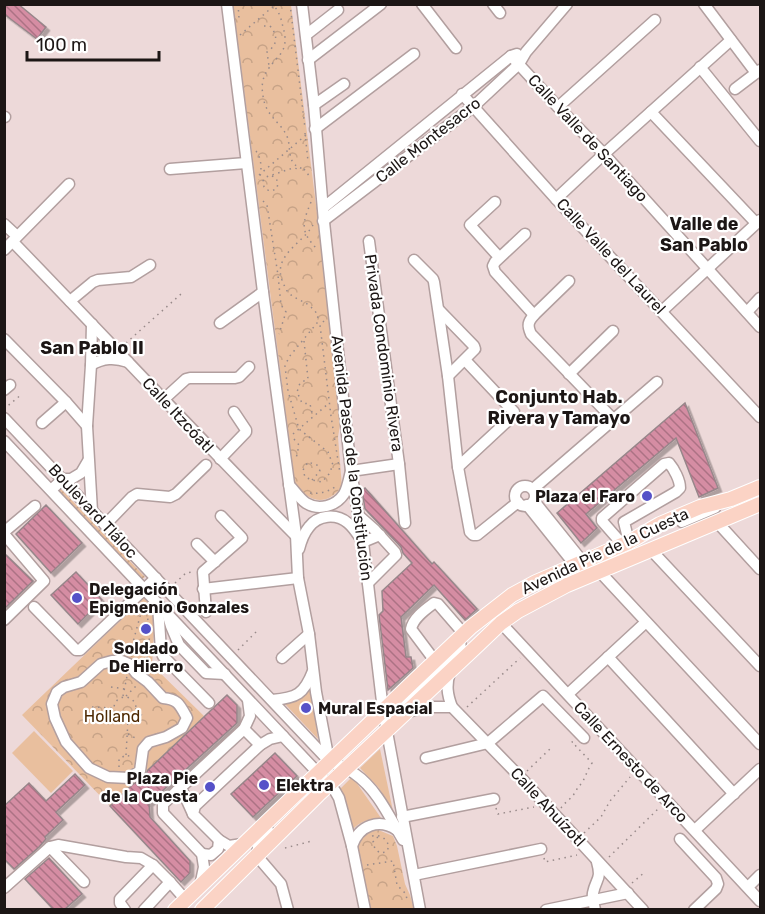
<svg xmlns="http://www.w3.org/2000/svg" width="765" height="914" viewBox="0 0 765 914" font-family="Rubik,sans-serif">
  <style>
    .grass { fill: #e9bf9e }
    .park { fill: url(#park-crowns) }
    .garden { fill: url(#garden-furrows) }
    .building { fill: url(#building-back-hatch); stroke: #97868a; stroke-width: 1.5; filter: url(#shadow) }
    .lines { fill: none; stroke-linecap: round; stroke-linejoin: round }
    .minor-casing { stroke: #b29f9f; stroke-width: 13 }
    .major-casing { stroke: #fff; stroke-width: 16 }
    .path { stroke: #988a8a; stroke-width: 1.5; stroke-dasharray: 1.5 4.5; stroke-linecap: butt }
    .minor { stroke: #fff; stroke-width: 10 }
    .major { stroke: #fbd3c5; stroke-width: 14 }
    .poi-dot { fill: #5551c8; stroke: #fff; stroke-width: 2 }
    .labels { text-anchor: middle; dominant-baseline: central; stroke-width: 4.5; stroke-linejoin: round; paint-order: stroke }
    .street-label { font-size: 16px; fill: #1c1615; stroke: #fff }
    .poi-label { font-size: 16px; font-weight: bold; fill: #1c1615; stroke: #fff; text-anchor: start }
    .park-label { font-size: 16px; fill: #4e2903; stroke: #fff }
    .neighbourhood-label { font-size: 18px; font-weight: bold; fill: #1c1615; stroke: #fff }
  </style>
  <defs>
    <pattern id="park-crowns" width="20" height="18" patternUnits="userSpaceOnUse" patternTransform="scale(1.5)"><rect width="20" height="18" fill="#e9bf9e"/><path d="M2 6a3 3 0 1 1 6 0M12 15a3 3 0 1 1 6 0" fill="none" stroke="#c7a387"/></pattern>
    <pattern id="garden-furrows" width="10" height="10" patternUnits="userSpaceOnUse" patternTransform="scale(1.5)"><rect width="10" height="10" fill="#e9bf9e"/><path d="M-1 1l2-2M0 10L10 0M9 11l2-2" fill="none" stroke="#c7a387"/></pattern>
    <pattern id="building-back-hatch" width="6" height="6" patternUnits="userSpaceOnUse" patternTransform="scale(1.5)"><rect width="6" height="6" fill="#d58da3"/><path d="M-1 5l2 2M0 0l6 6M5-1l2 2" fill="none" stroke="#ac7284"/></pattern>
    <filter id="shadow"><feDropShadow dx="3.5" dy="3.5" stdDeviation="0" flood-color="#0004"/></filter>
  </defs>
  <rect width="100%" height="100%" fill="#edd9d9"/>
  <g class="grass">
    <path d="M311,689L318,739L285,704L305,695Z"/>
    <path d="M34,731L73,771L51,793L12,753Z"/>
    <path d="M380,749L393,811L378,787L360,768Z"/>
    <path d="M351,778L356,782L381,818C369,819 361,821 353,829L344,797L340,789Z"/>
  </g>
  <g class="park">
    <path d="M233,5H291L342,413L338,437L342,487C326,506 311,503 295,485Z"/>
    <path d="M148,594L151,597L154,632L152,665L204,716L110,806L22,715Z"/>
    <path d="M376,829L393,836L397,846L405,884L410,895L414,909H369L357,847L362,837Z"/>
  </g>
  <path class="garden" d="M61,489L145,577L142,579L58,491Z"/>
  <g class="building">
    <path d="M4,4H18L46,27L37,39L4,14Z"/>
    <path d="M685,403L718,488L699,497L676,438L586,514L597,528L581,543L557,513Z"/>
    <path d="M365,488L432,564L434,562L477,609L465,620L434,585L401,617L406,657H411L413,668L388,690L379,615L383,611L382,591L412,563L403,553L401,547L365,509L362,490Z"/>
    <path d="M46,505L82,543L51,573L16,534Z"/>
    <path d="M4,553L33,581L4,609Z"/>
    <path d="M76,572L102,600L78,624L51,595Z"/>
    <path d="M227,695L237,705V723L149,803L150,817L190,861V873L181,882L110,806L132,785L144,777L148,770Z"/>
    <path d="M275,753L297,776L253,817L231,794Z"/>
    <path d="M75,774L85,785L56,812L63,820L45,837L46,839L39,847L14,869L4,859V806L29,783L46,801Z"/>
    <path d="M49,858L82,894L65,909H53L25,879Z"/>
  </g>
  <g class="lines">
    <g class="minor-casing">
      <g id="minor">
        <path d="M227,4L263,292L296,535L298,578L309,634L316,692L329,761"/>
        <path d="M302,4L314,105L324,222L351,471L363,542L383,710L420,910"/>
        <path d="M422,4L456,48"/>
        <path d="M493,4L500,13"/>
        <path d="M704,4L756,73"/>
        <path d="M306,35L338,10"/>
        <path d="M511,56L558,107L604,154L760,327"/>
        <path d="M308,60L381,4"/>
        <path d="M700,67L760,141"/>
        <path d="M735,89L760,70"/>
        <path d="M462,94L556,199L760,417"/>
        <path d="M314,105L344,84"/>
        <path d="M558,107L655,20"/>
        <path d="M651,112L756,223"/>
        <path d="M4,117H5"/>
        <path d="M315,129L414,54"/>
        <path d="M170,169L246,163"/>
        <path d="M556,199L604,154L731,40"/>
        <path d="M495,202L470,225L499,257"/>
        <path d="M323,208L511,56L517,54"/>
        <path d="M323,221L474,106L519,64L526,52L567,4"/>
        <path d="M4,224L17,236"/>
        <path d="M525,234L495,262L493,266L495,272L534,315"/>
        <path d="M369,241L399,464L405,523"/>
        <path d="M13,242C107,339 200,439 295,535"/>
        <path d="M4,250L69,184"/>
        <path d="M414,260L433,279L434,282L448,376L458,467L470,532L473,535H477L518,502"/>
        <path d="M569,281L534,315C528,322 527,325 531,334L613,419"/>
        <path d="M70,301L93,282L98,280L131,277L150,265"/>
        <path d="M439,310L474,346L475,349L448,376"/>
        <path d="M662,311L760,220"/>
        <path d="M747,312L760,298"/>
        <path d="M220,323L263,292"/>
        <path d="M4,339L66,402L87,426"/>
        <path d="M91,365C103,358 114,357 128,362"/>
        <path d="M569,374L613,331"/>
        <path d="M4,390L10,385"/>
        <path d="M163,400L186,379L190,378H235L239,377L249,367"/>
        <path d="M4,418L329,761C338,765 347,768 355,774C377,789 390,818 403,840"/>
        <path d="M42,423L66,402"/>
        <path d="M4,441L335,791L339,798L352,846L365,910"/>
        <path d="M220,459L246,432V430L234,412"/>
        <path d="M458,467L514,415V412L465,360"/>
        <path d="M289,485C295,491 299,498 306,503C319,511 336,506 344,494C348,487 349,478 351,471L399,464"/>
        <circle cx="525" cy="496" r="10"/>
        <path d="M533,489L657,382"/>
        <path d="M51,490L63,479H71L81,473L88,461"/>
        <path d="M534,501L583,562"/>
        <path d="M527,505L575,565"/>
        <path d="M92,511L87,426L91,365L92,324"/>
        <path d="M358,515L375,530L395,552L396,555L368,583"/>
        <path d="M682,522L715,508"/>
        <path d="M717,522L760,569"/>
        <path d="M105,525L132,497L137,494L170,497L176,494L206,465"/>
        <path d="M4,532L35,506"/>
        <path d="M4,534L44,581L4,620"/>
        <path d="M197,544L215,562"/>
        <path d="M623,545L602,521V518L664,464L669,463C674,469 680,480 680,488L676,492L624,522L629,542L634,541"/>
        <path d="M299,549C301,541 304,533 309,527C318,515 336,513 348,523C354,528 358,535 363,542L380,535"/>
        <path d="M651,550L760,666"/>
        <path d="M599,571L760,744"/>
        <path d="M203,589L298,578"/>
        <path d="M158,605L161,651L163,656L209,703"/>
        <path d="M34,607L76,650H80L156,578"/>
        <path d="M206,612L203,572L242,538L221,516"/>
        <path d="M168,616L171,626L179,645L206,673L225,674"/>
        <path d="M501,623L760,901"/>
        <path d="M608,657L734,794"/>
        <path d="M282,658L309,634"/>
        <path d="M112,661H122L129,664L136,673L148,682L163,698C178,699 180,705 187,718L182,728L166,737L149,742L143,749L140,771L129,778L108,777L89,768L66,742L55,718L52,704L57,692L64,687L81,682L101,664Z"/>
        <path d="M435,661L411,629C413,618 426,609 434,603L438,604L464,634"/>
        <path d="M450,672C446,685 447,694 452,707L522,779L643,910"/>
        <path d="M568,694L646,622"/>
        <path d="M272,700C297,698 304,694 313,671"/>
        <path d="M383,710L396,712L461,652L460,638"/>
        <path d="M408,712L427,707H452"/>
        <path d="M244,729L260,745"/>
        <path d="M426,758L488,743L543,696L584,738"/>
        <path d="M177,791L184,794L193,814"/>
        <path d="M402,817L494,799"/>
        <path d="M268,830L259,838L257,856L281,884L288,910"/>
        <path d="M695,830L760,769"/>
        <path d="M680,839L716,878L718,884L716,889L694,910"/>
        <path d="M242,844L229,846L219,840L193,814L195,806L260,745L270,739L283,736"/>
        <path d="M352,846C359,825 379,818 397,830"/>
        <path d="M50,847L58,845L126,857L141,858L153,865"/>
        <path d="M202,854L211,855L218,849L219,840"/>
        <path d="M414,875L541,849"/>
        <path d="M200,886L204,867L202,854L163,813V804L244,729L250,716L248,700"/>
        <path d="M748,887L760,875"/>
        <path d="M4,888L50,847L84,882"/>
        <path d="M125,910L120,903V899L153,865L170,882L185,899"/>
        <path d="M144,910L170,882"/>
        <path d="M546,910L628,893"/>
        <path d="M595,910C594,904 592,899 593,893C596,878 602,880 597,862"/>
      </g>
    </g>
    <g class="major-casing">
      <g id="major">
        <path d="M175,910L415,680L471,627L512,595L536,582L629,542L660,524L700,507L731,499L760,487"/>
        <path d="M202,910L318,795L478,645L501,623L518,611L567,585L760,504"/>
      </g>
    </g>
    <g class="path">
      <path d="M238,4L239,18"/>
      <path d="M271,4C277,8 279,13 281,19C283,28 287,38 284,47C283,51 280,55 277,58C266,71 260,78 263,96C266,118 283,123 288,139C291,152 287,165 304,169"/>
      <path d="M290,4L305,128"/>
      <path d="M264,26H270C278,35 278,45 267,52L269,66"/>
      <path d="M240,35L276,4"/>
      <path d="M305,133L308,161"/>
      <path d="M256,151C262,159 262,171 259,180"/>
      <path d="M304,169L310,177"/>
      <path d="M259,175L306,135"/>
      <path d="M272,176L276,178L278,183L277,188L272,191L267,190L264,187L263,181L266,177L293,168L299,169"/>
      <path d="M263,201L267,205L278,275L281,305L286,312L279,334"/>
      <path d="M311,202C302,224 300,231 317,249"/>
      <path d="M324,321L320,325L331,416L340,473"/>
      <path d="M304,341L308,379L300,383L297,392L302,403L310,404L313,417"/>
      <path d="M126,343L181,294"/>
      <path d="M4,409L22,394"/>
      <path d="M293,434L328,404"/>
      <path d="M294,439L299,445L296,459"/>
      <path d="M312,480L320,471L317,465L308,462L303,470L305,477L312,480L322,482L329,474L333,465L328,452L299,429L288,391L285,366L289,357L317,323L318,315C316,313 315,310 312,308C306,301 295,300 288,292C285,289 284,284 282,280C273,255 303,243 313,225"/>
      <path d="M310,493C319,494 329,492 336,486"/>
      <path d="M175,583L186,573L193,572"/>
      <path d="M146,605L141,613L133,642L148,645L150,636"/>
      <path d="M145,607L148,620"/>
      <path d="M238,650L258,630"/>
      <path d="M137,653L140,644"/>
      <path d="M131,654L132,652L147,657L146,669"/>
      <path d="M111,687L125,689"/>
      <path d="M123,696L127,676"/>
      <path d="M126,696L136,686"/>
      <circle cx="125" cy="708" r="11"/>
      <path d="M92,707L112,708"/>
      <path d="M467,707L520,658"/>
      <path d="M136,712L142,715"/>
      <path d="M128,734L137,739"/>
      <path d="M126,755L128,720"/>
      <path d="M119,767V759L126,755L132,757"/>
      <path d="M527,771L552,747"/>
      <path d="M496,808L498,814L534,807"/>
      <path d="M561,808C565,802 571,799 574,794C577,788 580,786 583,781C586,775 588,769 592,763L572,742H573"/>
      <path d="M584,833L601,817L610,801L630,777"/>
      <path d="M372,836C381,834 387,839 389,847L386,852L380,853L375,849L373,842L376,838L381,836"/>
      <path d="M285,848L312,841"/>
      <path d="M609,857L659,808"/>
      <path d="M544,858L545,862L577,855"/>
      <path d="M367,865L393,861L397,885L406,894L407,900H409"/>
      <path d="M632,883L645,872"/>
    </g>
    <use href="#minor" class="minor"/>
    <use href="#major" class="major"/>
  </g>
  <g class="poi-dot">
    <circle cx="647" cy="496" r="6"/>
    <circle cx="77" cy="598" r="6"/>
    <circle cx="146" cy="629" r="6"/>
    <circle cx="306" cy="708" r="6"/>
    <circle cx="264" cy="785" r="6"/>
    <circle cx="210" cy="787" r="6"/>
  </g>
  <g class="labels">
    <g class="street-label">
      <text transform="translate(588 138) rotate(47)">Calle Valle de Santiago</text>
      <text transform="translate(428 140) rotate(-38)">Calle Montesacro</text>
      <text transform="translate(611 256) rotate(47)">Calle Valle del Laurel</text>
      <text transform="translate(384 353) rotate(82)">Privada Condominio Rivera</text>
      <text transform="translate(178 415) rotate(47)">Calle Itzcóatl</text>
      <text transform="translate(352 458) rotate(83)">Avenida Paseo de la Constitución</text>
      <text transform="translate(93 511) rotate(47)">Boulevard Tláloc</text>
      <text transform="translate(605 551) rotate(-25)">Avenida Pie de la Cuesta</text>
      <text transform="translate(631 762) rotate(47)">Calle Ernesto de Arco</text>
      <text transform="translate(548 807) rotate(47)">Calle Ahuízotl</text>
    </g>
    <g class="poi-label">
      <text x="635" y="496" text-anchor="end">Plaza el Faro</text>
      <text x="89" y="589">Delegación<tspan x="89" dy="18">Epigmenio Gonzales</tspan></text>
      <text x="146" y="648" text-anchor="middle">Soldado<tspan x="146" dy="18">De Hierro</tspan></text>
      <text x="318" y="708">Mural Espacial</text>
      <text x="198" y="778" text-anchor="end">Plaza Pie<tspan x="198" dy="18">de la Cuesta</tspan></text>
      <text x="276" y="785">Elektra</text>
    </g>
    <g class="park-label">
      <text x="112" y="716">Holland</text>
    </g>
    <g class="neighbourhood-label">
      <text x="704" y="224">Valle de<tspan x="704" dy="21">San Pablo</tspan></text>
      <text x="92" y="348">San Pablo II</text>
      <text x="559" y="397">Conjunto Hab.<tspan x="559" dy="21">Rivera y Tamayo</tspan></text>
    </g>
  </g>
  <rect width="765" height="914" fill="none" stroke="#1c1615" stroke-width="12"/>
  <path d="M27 51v9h132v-9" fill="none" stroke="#1c1615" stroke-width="3"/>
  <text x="36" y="51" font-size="18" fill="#1c1615" stroke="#ffffff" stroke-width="4.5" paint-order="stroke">100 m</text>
</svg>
